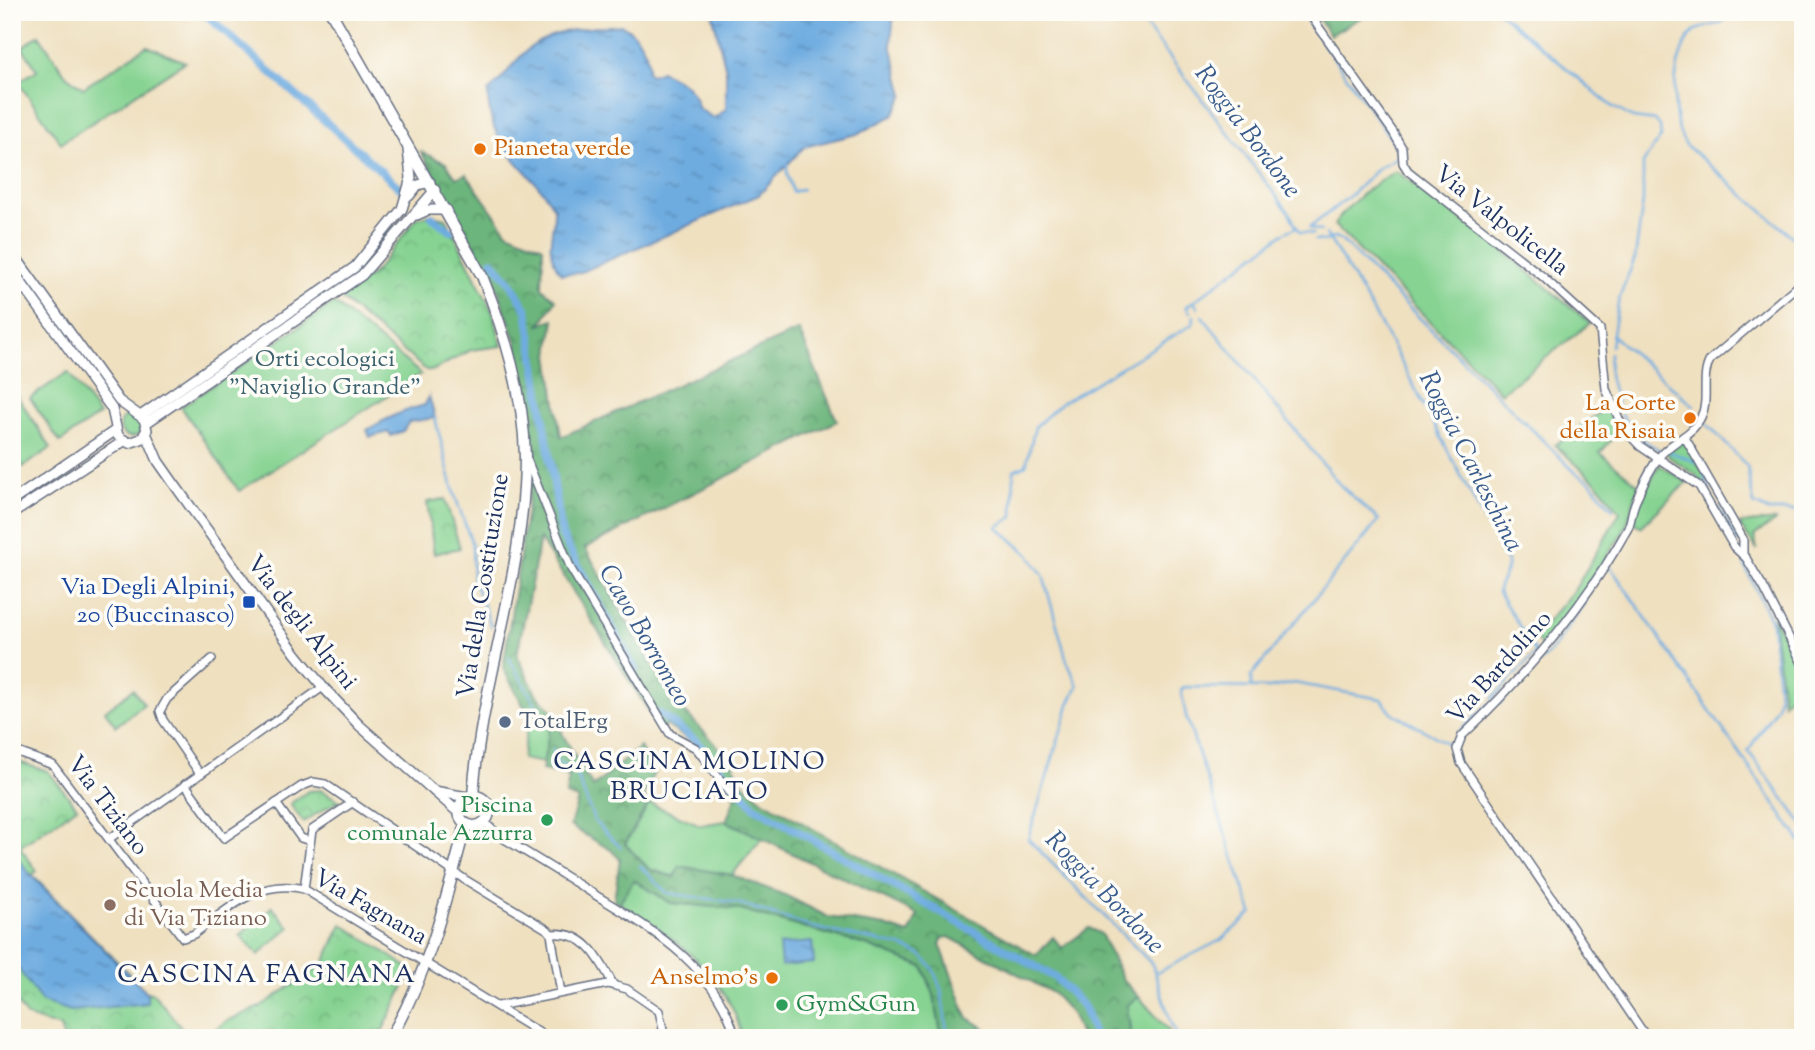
<svg xmlns="http://www.w3.org/2000/svg" width="1815" height="1050" viewBox="0 0 1815 1050" font-family="'Sorts Mill Goudy',serif">
  <style>
    .green { fill: #86d392; stroke: #508178; stroke-width: 2 }
    .forest { fill: url(#forest-crowns); stroke: #44726d; stroke-width: 2; fill-rule: evenodd }
    .park { fill: url(#park-crowns); stroke: #508178; stroke-width: 2 }
    .water { fill: url(#water-ripples); stroke: #446e9f; stroke-width: 2 }
    .lines { fill: none; stroke-linecap: round; stroke-linejoin: round }
    .stream { stroke: #6eace0; stroke-width: 2.5 }
    .canal { stroke: #6eace0; stroke-width: 8 }
    .minor-casing { stroke: #656d80; stroke-width: 10 }
    .tertiary-casing { stroke: #656d80; stroke-width: 12 }
    .secondary-casing { stroke: #656d80; stroke-width: 13 }
    .minor { stroke: #fff; stroke-width: 7 }
    .tertiary { stroke: #fff; stroke-width: 9 }
    .secondary { stroke: #fff; stroke-width: 10 }
    .food-dot { fill: #e8710a; stroke: #fdfcf7; stroke-width: 2.5 }
    .transit-dot { fill: #1a4fb4; stroke: #fdfcf7; stroke-width: 2.5 }
    .service-dot { fill: #5c6f8a; stroke: #fdfcf7; stroke-width: 2.5 }
    .leisure-dot { fill: #2e9e5b; stroke: #fdfcf7; stroke-width: 2.5 }
    .education-dot { fill: #8d6e63; stroke: #fdfcf7; stroke-width: 2.5 }
    .labels { text-anchor: middle; dominant-baseline: central; stroke-width: 7; stroke-linejoin: round; paint-order: stroke }
    .food-label { font-size: 24px; fill: #c56008; stroke: #fdfcf7; text-anchor: end }
    .street-label { font-size: 24px; fill: #1b2f5e; stroke: #fdfcf7 }
    .park-label { font-size: 24px; fill: #3b606e; stroke: #fdfcf7 }
    .transit-label { font-size: 24px; fill: #164399; stroke: #fdfcf7; text-anchor: end }
    .service-label { font-size: 24px; fill: #4e5e75; stroke: #fdfcf7; text-anchor: start }
    .leisure-label { font-size: 24px; fill: #27864d; stroke: #fdfcf7; text-anchor: end }
    .education-label { font-size: 24px; fill: #785e54; stroke: #fdfcf7; text-anchor: start }
    .water-label { font-size: 26px; font-style: italic; fill: #385b8c; stroke: #fdfcf7 }
    .neighbourhood-label { font-size: 26px; letter-spacing: 2px; fill: #1b2f5e; stroke: #fdfcf7 }
  </style>
  <defs>
    <pattern id="forest-crowns" width="20" height="18" patternUnits="userSpaceOnUse" patternTransform="scale(1.75)"><rect width="20" height="18" fill="#6cb57c"/><path d="M2 6a3 3 0 1 1 6 0M12 15a3 3 0 1 1 6 0" fill="none" stroke="#589469"/></pattern>
    <pattern id="park-crowns" width="20" height="18" patternUnits="userSpaceOnUse" patternTransform="scale(1.75)"><rect width="20" height="18" fill="#86d392"/><path d="M2 6a3 3 0 1 1 6 0M12 15a3 3 0 1 1 6 0" fill="none" stroke="#73b580"/></pattern>
    <pattern id="water-ripples" width="26" height="14" patternUnits="userSpaceOnUse" patternTransform="scale(1.75)"><rect width="26" height="14" fill="#6eace0"/><path d="M2 4q2-2 4 0t4 0M15 11q2-2 4 0t4 0" fill="none" stroke="#5a8cb9"/></pattern>
  </defs>
  <rect width="100%" height="100%" fill="#fdfcf7"/>
  <filter id="ink" filterUnits="userSpaceOnUse"><feTurbulence type="fractalNoise" baseFrequency=".0143" numOctaves="2"/><feDisplacementMap in="SourceGraphic" scale="14" xChannelSelector="R" yChannelSelector="G"/><feConvolveMatrix kernelMatrix="1 2 1 2 8 2 1 2 1" color-interpolation-filters="sRGB"/></filter>
  <filter id="wash" filterUnits="userSpaceOnUse"><feTurbulence type="fractalNoise" baseFrequency=".00686" numOctaves="4" result="noise"/><feDisplacementMap in="SourceGraphic" scale="28" xChannelSelector="R" yChannelSelector="G"/><feGaussianBlur stdDeviation="1.57" result="paint"/><feColorMatrix in="noise" values="0 0 0 0 0 0 0 0 0 0 0 0 0 0 0 0 0 1.4 0 .05"/><feComposite in="paint" operator="in"/></filter>
  <g filter="url(#wash)">
    <rect width="100%" height="100%" fill="#efe0c0"/>
    <g class="green">
      <path d="M39,35L66,75L83,88L147,46L185,62L61,143L18,82L37,70L22,47Z"/>
      <path d="M1396,171L1495,244L1590,323L1501,393L1334,225C1350,202 1371,185 1396,171Z"/>
      <path d="M334,303L421,374L239,491L181,407Z"/>
      <path d="M68,372L99,415L60,442L30,398Z"/>
      <path d="M12,388L51,448L23,467L12,448Z"/>
      <path d="M1606,408L1618,432L1600,453L1639,485L1626,527L1566,620L1542,648L1535,636L1575,589L1620,512L1597,483L1555,445Z"/>
      <circle cx="131" cy="426" r="11"/>
      <path d="M1686,441L1707,480L1702,483L1696,475L1669,457L1667,451Z"/>
      <path d="M1659,465L1687,482L1641,527L1633,522L1639,502Z"/>
      <path d="M1777,520L1754,536L1757,550L1739,524Z"/>
      <path d="M1773,616L1803,676L1799,685L1783,703Z"/>
      <path d="M133,689L144,704L116,726L105,711Z"/>
      <path d="M529,716L551,720L544,763L522,759Z"/>
      <path d="M649,803L700,825L726,821L762,838L732,875L679,866L675,877L648,869L625,844Z"/>
      <path d="M633,880L671,903L737,909L866,945L923,967L934,995L942,1038H742C730,974 670,935 619,903Z"/>
      <path d="M272,907L290,927L258,955L240,935Z"/>
      <path d="M1139,997L1175,1038H1131L1127,1005Z"/>
    </g>
    <g class="forest">
      <path d="M1313,12H1371L1330,35Z"/>
      <path d="M421,152L446,163L456,178L466,174L507,232L543,247L542,288L556,300L540,325L554,319L549,355L561,437L799,330L837,421L585,548L656,672L683,710L731,760L742,783L764,801L1036,955L1053,937L1062,948L1089,928L1101,934L1123,980L1139,997L1127,1005L1131,1038H1081L1071,1013L1053,993L949,937L943,938L940,944L967,1017L989,1031L991,1038H942L934,995L923,967L866,945L737,909L671,903L634,880L619,903L614,900L620,859L611,850L570,826L578,799L566,795L569,776L542,770L551,720L529,716L503,668L535,456L516,340L496,285ZM540,539L660,729L666,725L696,745L736,796L726,821L918,915L909,934L885,926L828,917L787,896L732,875L679,866L674,877L649,869L625,844L649,803L643,796L654,773L640,747L593,787L563,735L556,714L536,694L517,655Z"/>
    </g>
    <g class="park">
      <path d="M431,215L446,218L493,313L502,346L471,350L432,371L426,370L340,298L374,273L417,218Z"/>
      <path d="M445,499L460,548L434,554L427,502Z"/>
      <path d="M12,760L48,771L77,807L20,847L37,871L32,875L147,992L154,994L185,1032L195,1038H63L60,1027L27,1017L12,996Z"/>
      <path d="M322,790L342,803L338,805L336,802L303,822L290,804L308,791Z"/>
      <path d="M342,924L412,970L379,1038H202L227,1021L260,1007L324,963Z"/>
    </g>
    <g class="water">
      <path d="M712,12H894L891,45L904,95L892,116L857,134L804,147L759,195L579,273L561,274C542,246 555,235 554,208C528,163 488,152 488,92C502,80 510,67 522,55C548,28 587,28 621,25C637,31 652,56 647,72L651,75L661,71C683,82 692,85 699,109L714,118L726,109V70Z"/>
      <path d="M429,396L435,418L409,422L403,431L391,436L389,432L370,437L367,430C385,419 404,410 425,405Z"/>
      <path d="M12,851L31,875L147,993V1003L71,1011L42,1002L12,960Z"/>
      <path d="M812,942L814,963L781,966L779,945Z"/>
    </g>
    <g class="lines">
      <g class="stream">
        <path d="M1135,12L1288,211L1300,232L1313,234"/>
        <path d="M1301,12L1394,143L1399,156L1378,168L1351,195L1309,228L1321,231"/>
        <path d="M1499,12L1613,107L1633,118L1656,121L1660,126L1661,137L1643,163V201L1635,258L1619,298L1611,346"/>
        <path d="M1726,12L1722,22C1715,26 1701,26 1695,31C1671,50 1668,125 1687,146L1803,246"/>
        <path d="M787,161V174L793,192L802,189"/>
        <path d="M1326,234C1394,339 1447,453 1507,562C1509,574 1498,581 1498,592L1536,653L1492,699"/>
        <path d="M1315,240L1325,241L1335,237L1340,239L1576,473L1589,481L1613,509"/>
        <path d="M1194,302L1198,308"/>
        <path d="M1190,312L1186,307L1284,233L1296,227"/>
        <path d="M1202,316L1340,485L1379,520L1251,676V688"/>
        <path d="M1612,335L1694,406"/>
        <path d="M1610,353L1609,376L1618,408"/>
        <path d="M1621,414L1635,436L1660,450"/>
        <path d="M435,418L454,493L472,544L473,579L491,626"/>
        <path d="M1706,423L1747,466L1754,504L1769,511H1803"/>
        <path d="M1670,452L1696,462"/>
        <path d="M1704,477L1711,490"/>
        <path d="M1719,507L1738,543"/>
        <path d="M1744,564L1772,623L1779,696L1777,706L1748,751L1803,825"/>
        <path d="M1609,565L1803,845"/>
        <path d="M509,658L538,709"/>
        <path d="M1499,704L1554,648L1586,600"/>
        <path d="M553,749L556,761L575,771L595,822L621,848"/>
        <path d="M640,866L667,893L738,903L812,927L900,946L921,955L932,967L941,989L948,1038"/>
        <path d="M1158,972L1221,940L1252,913L1186,716L1181,690L1184,687L1270,688L1294,683L1381,699L1391,712L1452,746L1459,732L1489,704"/>
        <path d="M1179,1038L1172,1026L1152,964L1028,839L1069,705L1078,686L1067,661L1043,575L1028,554L997,527L1013,517L1014,470L1026,465L1035,427L1060,404L1193,324L1194,316"/>
      </g>
      <g class="canal">
        <path d="M203,12L401,189"/>
        <path d="M432,217L451,231"/>
        <path d="M492,261L508,279L527,310L562,536L635,669"/>
        <path d="M660,714L697,742L755,807L1056,978L1084,1007L1095,1038"/>
      </g>
    </g>
  </g>
  <g filter="url(#ink)">
    <g class="lines">
      <g class="minor-casing">
        <g id="minor">
          <path d="M1308,12L1393,132L1402,148L1403,163L1408,171L1542,276L1600,329L1606,389L1623,428L1640,446L1699,486L1734,547L1746,558L1764,588L1803,665"/>
          <path d="M12,293L27,290"/>
          <path d="M1684,436L1743,539V555"/>
          <path d="M526,457L571,569L670,734L696,748L734,798"/>
          <path d="M12,750L53,765L183,938L194,934C228,909 259,878 304,889L548,1038"/>
          <path d="M200,774L163,720L160,711L167,699L212,659"/>
          <path d="M185,784L224,838L302,786L313,782L325,784L464,879L548,930L551,934L561,993"/>
          <path d="M276,803L301,838L310,841"/>
          <path d="M484,822L501,837C533,856 565,876 597,896C656,932 716,967 736,1038"/>
          <path d="M109,839L323,687"/>
          <path d="M304,889L312,830L353,802"/>
          <path d="M551,934C585,930 599,958 613,984"/>
          <path d="M498,1006L608,984L627,989L659,1011L665,1038"/>
          <path d="M1647,1038L1461,763L1457,749L1462,736C1526,675 1583,608 1627,530C1631,523 1631,516 1633,509C1638,493 1649,471 1659,457C1671,441 1692,436 1701,417C1710,399 1700,378 1710,360L1803,281"/>
        </g>
      </g>
      <g class="tertiary-casing">
        <g id="tertiary">
          <path d="M409,196L418,185L430,182"/>
          <path d="M417,215L428,210H447"/>
          <path d="M12,252L119,401L144,419L147,430L141,439L129,443L118,436L112,409L12,270"/>
          <path d="M142,415L355,267L402,209L411,178L408,149"/>
          <path d="M146,423L362,275L435,190"/>
          <path d="M146,433L158,461L172,481L296,654L323,687L359,725L459,813"/>
          <path d="M12,501L116,430"/>
          <path d="M12,514L124,441"/>
          <path d="M434,791L467,797"/>
        </g>
      </g>
      <g class="secondary-casing">
        <g id="secondary">
          <path d="M331,12L482,276C505,333 524,394 525,457C525,572 481,682 473,795"/>
          <circle cx="474" cy="811" r="15"/>
          <path d="M390,1038C430,970 446,898 466,824"/>
        </g>
      </g>
      <use href="#minor" class="minor"/>
      <use href="#tertiary" class="tertiary"/>
      <use href="#secondary" class="secondary"/>
    </g>
  </g>
  <g class="food-dot">
    <circle cx="480" cy="149" r="7"/>
    <circle cx="1690" cy="418" r="7"/>
    <circle cx="772" cy="978" r="7"/>
  </g>
  <rect class="transit-dot" x="242" y="595" width="14" height="14" rx="3.5"/>
  <circle class="service-dot" cx="505" cy="722" r="7"/>
  <g class="leisure-dot">
    <circle cx="547" cy="820" r="7"/>
    <circle cx="782" cy="1005" r="7"/>
  </g>
  <circle class="education-dot" cx="110" cy="905" r="7"/>
  <g class="labels">
    <g class="food-label">
      <text x="494" y="149" text-anchor="start">Pianeta verde</text>
      <text x="1676" y="404">La Corte<tspan x="1676" dy="28">della Risaia</tspan></text>
      <text x="758" y="978">Anselmo's</text>
    </g>
    <g class="street-label">
      <text transform="translate(1501 221) rotate(38)">Via Valpolicella</text>
      <text transform="translate(484 586) rotate(-81)">Via della Costituzione</text>
      <text transform="translate(301 623) rotate(52)">Via degli Alpini</text>
      <text transform="translate(1500 668) rotate(-48)">Via Bardolino</text>
      <text transform="translate(107 806) rotate(53)">Via Tiziano</text>
      <text transform="translate(370 908) rotate(30)">Via Fagnana</text>
    </g>
    <g class="park-label">
      <text x="325" y="360">Orti ecologici<tspan x="325" dy="28">"Naviglio Grande"</tspan></text>
    </g>
    <g class="transit-label">
      <text x="235" y="588">Via Degli Alpini,<tspan x="235" dy="28">20 (Buccinasco)</tspan></text>
    </g>
    <g class="service-label">
      <text x="519" y="722">TotalErg</text>
    </g>
    <g class="leisure-label">
      <text x="533" y="806">Piscina<tspan x="533" dy="28">comunale Azzurra</tspan></text>
      <text x="796" y="1005" text-anchor="start">Gym&amp;Gun</text>
    </g>
    <g class="education-label">
      <text x="124" y="891">Scuola Media<tspan x="124" dy="28">di Via Tiziano</tspan></text>
    </g>
    <g class="water-label">
      <text transform="translate(1247 132) rotate(53)">Roggia Bordone</text>
      <text transform="translate(1470 462) rotate(63)">Roggia Carleschina</text>
      <text transform="translate(644 636) rotate(60)">Cavo Borromeo</text>
      <text transform="translate(1104 893) rotate(46)">Roggia Bordone</text>
    </g>
    <g class="neighbourhood-label">
      <text x="690" y="762">CASCINA MOLINO<tspan x="690" dy="30">BRUCIATO</tspan></text>
      <text x="267" y="975">CASCINA FAGNANA</text>
    </g>
  </g>
  <rect width="1815" height="1050" fill="none" stroke="#fdfcf7" stroke-width="42"/>
</svg>
